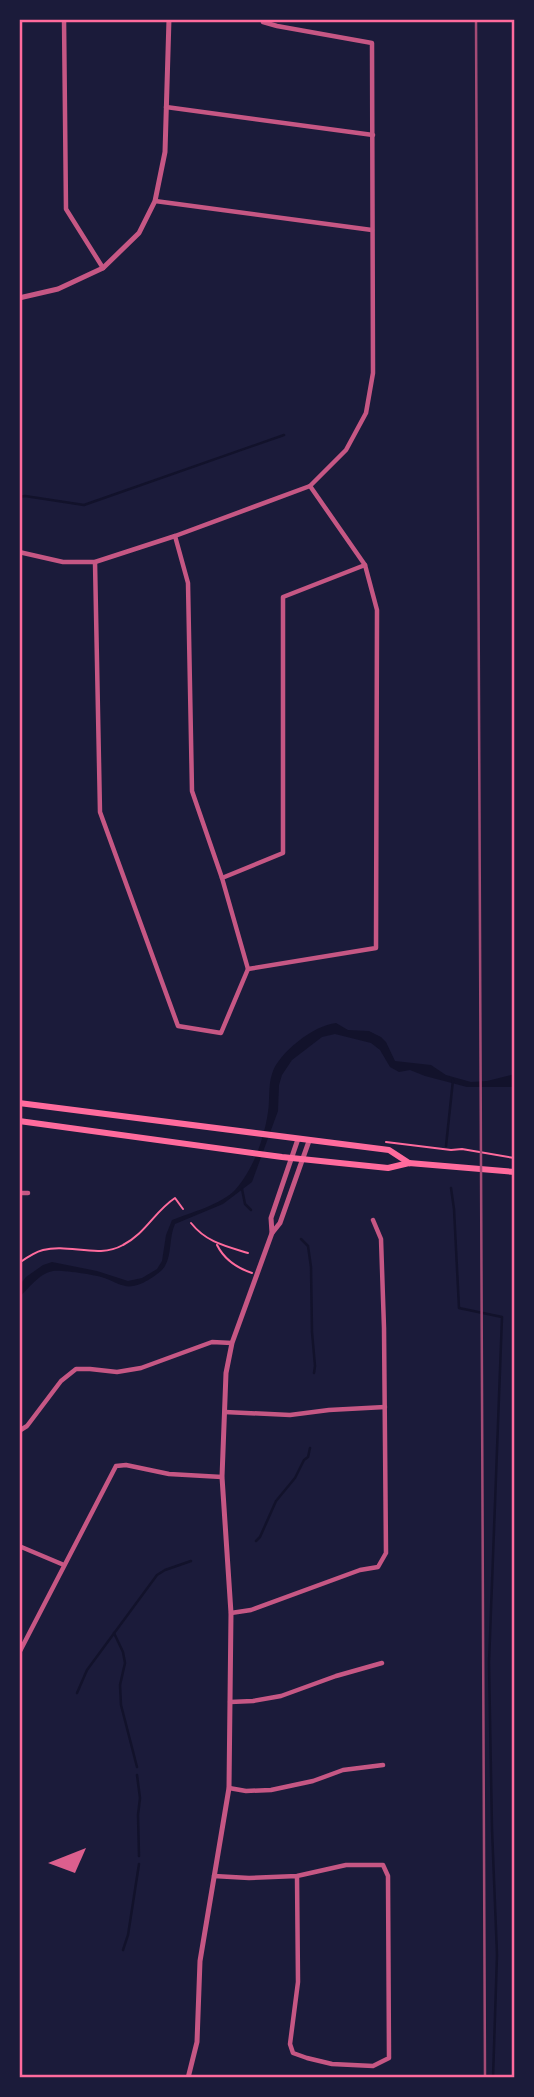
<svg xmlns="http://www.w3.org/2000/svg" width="534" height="2097" viewBox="0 0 534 2097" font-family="'Golos Text',sans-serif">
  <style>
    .water { fill: #12122b }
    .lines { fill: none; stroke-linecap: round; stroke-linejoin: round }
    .stream { stroke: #12122b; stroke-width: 2.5 }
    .building { fill: #dd5f8e }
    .path { stroke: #ff6b9d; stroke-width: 2 }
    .minor { stroke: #c65784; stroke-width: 4.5 }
    .tertiary { stroke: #c65784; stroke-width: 5 }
    .secondary { stroke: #ff6b9d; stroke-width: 6 }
    .rail { stroke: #a44b75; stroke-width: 2.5 }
    .neatline { fill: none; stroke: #ff6b9d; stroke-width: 2.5 }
  </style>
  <rect width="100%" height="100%" fill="#1b1b3a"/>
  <path class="water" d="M336,1023L348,1030L369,1031L381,1037L386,1042L395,1061L431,1065L446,1075L471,1082L487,1081L515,1074V1087H467L425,1076L410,1070L399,1072L390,1067L380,1050L371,1043L335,1034L322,1037L292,1060L282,1075L279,1085L278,1111L252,1182L223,1204L175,1224C169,1237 172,1254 165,1266C162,1271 157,1274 153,1277C147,1281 140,1285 133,1286C124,1288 115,1282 107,1279C98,1275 63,1270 53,1271C38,1274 30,1288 19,1297V1286L26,1277L43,1265L52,1262L97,1271L128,1281L142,1278L157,1269L162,1261L166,1235L172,1220C190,1213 222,1204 235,1190C253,1170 264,1139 268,1112C270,1100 268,1086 272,1074C278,1053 314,1025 336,1023Z"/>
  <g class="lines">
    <g class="stream">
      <path d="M19,497L25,496L84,505L284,435"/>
      <path d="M446,1146L453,1080"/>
      <path d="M451,1188L454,1209L459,1308L502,1317L489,1663L492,1829L497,1955L493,2078"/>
      <path d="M242,1189L245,1204L251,1210"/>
      <path d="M301,1239L308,1246L311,1267L312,1332L315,1366L314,1373"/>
      <path d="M256,1541L260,1537L276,1501L295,1478L304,1460L308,1457L310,1448"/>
      <path d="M114,1633L123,1652L125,1663L120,1685L121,1705L137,1767"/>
      <path d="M77,1693L87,1670L157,1575L165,1570L191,1561"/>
      <path d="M137,1775L140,1798L138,1815L139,1856"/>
      <path d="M123,1950L128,1935L139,1864"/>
    </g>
  </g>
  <path class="building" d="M86,1848L75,1873L48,1863Z"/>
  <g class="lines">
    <g class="path">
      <path d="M386,1142L451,1150L462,1149L514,1158L515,1152"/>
      <path d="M191,1223C206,1242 225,1246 248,1253"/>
      <path d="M217,1245C224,1259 237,1268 252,1273"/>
      <path d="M19,1263C26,1258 35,1252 43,1250C69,1243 98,1259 123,1245C145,1234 155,1211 175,1198L183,1209"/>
    </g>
    <g class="minor">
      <path d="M64,19L66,209L103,268"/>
      <path d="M166,107L373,135"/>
      <path d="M155,201L372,230"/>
      <path d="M19,552L63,562H95L175,536L310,486L346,450L366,413L373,373L372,43L277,26L263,22"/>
      <path d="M95,562L100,812L178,1026L221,1033L248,969L222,878L192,791L188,583L175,536"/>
      <path d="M222,878L283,853V597L365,565"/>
      <path d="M248,969L376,948L377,610L365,565L310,486"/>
      <path d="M19,1193H28"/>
      <path d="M225,1412L290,1415L329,1410L385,1407"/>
      <path d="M19,1431L27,1426L61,1381L76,1369H90L117,1372L141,1368L212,1342L232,1343"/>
      <path d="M19,1546L64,1565"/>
      <path d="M231,1613L251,1610L360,1570L378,1567L386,1553L384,1328L381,1239L373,1220"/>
      <path d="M19,1653L116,1466L126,1465L169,1474L222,1477"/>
      <path d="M230,1702L253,1701L281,1696L336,1676L382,1663"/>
      <path d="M229,1788L246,1791L271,1790L313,1781L343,1770L383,1765"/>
      <path d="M214,1876L249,1878L297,1876L346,1865H383L388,1876L389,2058L373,2066L332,2064L307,2058L293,2053L290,2044L298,1982L297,1876"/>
    </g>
    <g class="tertiary">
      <path d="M19,298L58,289L103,268L139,233L155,201L165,152L169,19"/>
      <path d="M272,1233L280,1223L309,1141"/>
      <path d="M188,2078L197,2042L200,1961L229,1788L231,1613L222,1477L226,1373L232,1343L272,1233L271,1218L298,1139"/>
    </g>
    <g class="secondary">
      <path d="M19,1103L389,1150L409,1163"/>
      <path d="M19,1121L282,1157L388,1168L409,1163L515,1172"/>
    </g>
    <path class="rail" d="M476,19L485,2078"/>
  </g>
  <rect width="534" height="2097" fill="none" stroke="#1b1b3a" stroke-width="42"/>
  <rect x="21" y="21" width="492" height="2055" class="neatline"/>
</svg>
